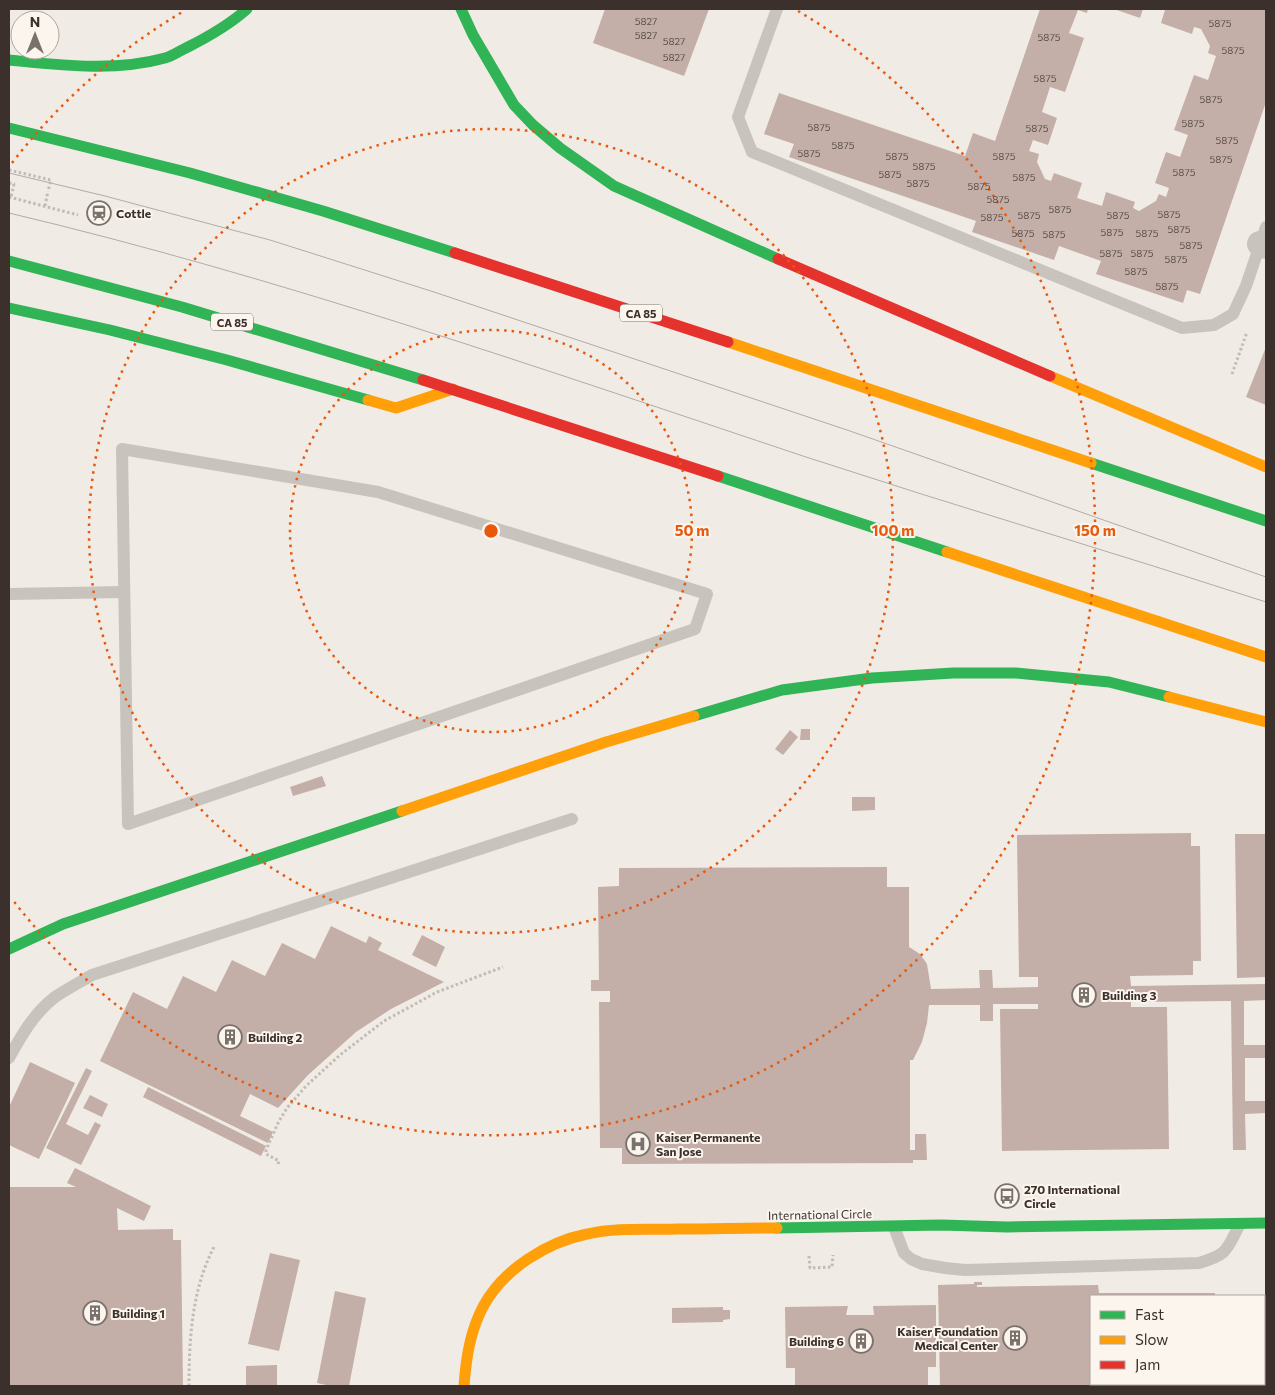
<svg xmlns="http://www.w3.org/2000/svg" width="1275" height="1395" viewBox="0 0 1275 1395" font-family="Commissioner,sans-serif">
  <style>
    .building { fill: #c3afa7 }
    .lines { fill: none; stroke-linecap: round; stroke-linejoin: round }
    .path { stroke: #c2bbb6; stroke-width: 3; stroke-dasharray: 2.5 2.5; stroke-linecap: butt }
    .lane { stroke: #c9c3be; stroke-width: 12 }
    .street { stroke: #c9c3be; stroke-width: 26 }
    .fast { stroke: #30b455; stroke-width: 11 }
    .slow { stroke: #ff9f0a; stroke-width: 11 }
    .jam { stroke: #e5322d; stroke-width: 11 }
    .tram { stroke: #b1aca8; stroke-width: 1 }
    .path-bridge { stroke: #c2bbb6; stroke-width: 3; stroke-dasharray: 2.5 2.5; stroke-linecap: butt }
    .ring { fill: none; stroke: #e8590c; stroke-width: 2.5; stroke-dasharray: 2.5 5 }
    .labels { text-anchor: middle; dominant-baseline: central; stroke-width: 4; stroke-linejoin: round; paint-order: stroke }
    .number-label { font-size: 10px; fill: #5d504a }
    .shield { fill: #fbf5ee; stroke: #756b66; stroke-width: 1 }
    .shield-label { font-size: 11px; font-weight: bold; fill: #3b302b }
    .poi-label { font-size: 12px; font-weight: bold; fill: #3b302b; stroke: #fbf5ee; text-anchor: start }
    .street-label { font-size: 12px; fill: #3b302b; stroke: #fbf5ee }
    .centre { fill: #e8590c; stroke: #fbf5ee; stroke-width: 2.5 }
    .ring-label { font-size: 15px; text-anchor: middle; font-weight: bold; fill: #e8590c; stroke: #fbf5ee; stroke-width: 4; stroke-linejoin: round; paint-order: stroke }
  </style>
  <rect width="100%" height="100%" fill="#f0ebe5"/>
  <g class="building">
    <path d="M605,9H709L684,76L593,43Z"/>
    <path d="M1040,9H1088L1087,13L1078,10L1069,33L1084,38L1065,92L1050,87L1042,112L1057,118L1048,145L1033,140L1029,151L1039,154L1037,162L1045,179L1051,181L1054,173L1082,183L1077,198L1102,206L1106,192L1135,202L1133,208L1139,211L1156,201L1159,194L1166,197L1169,188L1155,183L1166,152L1180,157L1188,135L1174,130L1194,75L1208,80L1216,56L1208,53L1210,46L1201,29L1194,27L1192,34L1161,23L1165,10L1161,9H1266V102L1200,294L1187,290L1183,303L1096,274L1101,261L1059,246L1054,260L972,232L976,221L789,157L794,144L764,134L779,93L965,156L973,133L995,141Z"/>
    <path d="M1114,9H1143L1140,18Z"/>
    <path d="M1266,347V405L1246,397Z"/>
    <path d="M801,729H810V740H800Z"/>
    <path d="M790,730L798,737L783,755L775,749Z"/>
    <path d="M322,776L326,786L293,796L290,787Z"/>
    <path d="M852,797H875V810L852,811Z"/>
    <path d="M1191,833V846H1200L1201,961H1193V975L1130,976L1131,986L1266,984V1000L1244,1001V1045H1266V1058H1245V1101H1266V1113L1245,1114L1246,1150H1233L1231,1001L1131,1002V1007H1167L1169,1149L1002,1151L1000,1009H1038V1004H993V1021H980V1005H929L927,1023L922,1042L913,1060H910V1150H915V1134H926L927,1160H913V1163L622,1164V1148H600L599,1002H610V991H591V980H599L598,887L619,886V868L887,867V887H909V947L920,954L927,964L931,989L980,988L979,970H992L993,988L1038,987V977H1019L1017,835Z"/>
    <path d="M1235,834H1266V977L1237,978Z"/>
    <path d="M331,926L366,943L369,936L382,943L378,950L444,982L391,1009L356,1032L308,1075L278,1108L250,1094L240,1116L273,1132L268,1143L100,1061L133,992L167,1009L183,976L216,992L232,960L265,976L282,943L315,959Z"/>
    <path d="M422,935L445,947L436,967L412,955Z"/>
    <path d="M30,1062L75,1083L39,1159L9,1145V1107Z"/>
    <path d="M86,1068L92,1071L66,1124L88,1135L95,1122L101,1125L81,1165L46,1148Z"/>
    <path d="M148,1087L266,1146L261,1156L143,1097Z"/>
    <path d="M90,1095L108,1104L102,1117L83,1108Z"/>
    <path d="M75,1168L151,1206L144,1221L117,1208L118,1230L173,1229V1240H181L183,1386H9V1187H76L67,1183Z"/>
    <path d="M270,1253L300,1260L279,1351L248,1344Z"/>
    <path d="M974,1282H982V1285H977V1287L1098,1285L1099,1293H1215V1296H1091V1384H1264V1367L1266,1372V1386H940L938,1285L974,1284Z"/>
    <path d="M335,1291L366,1298L349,1386H331L317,1383Z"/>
    <path d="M936,1305V1367H928V1386H795V1368H786L785,1307L848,1306L846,1315H874L873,1306Z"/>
    <path d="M723,1307V1310H730V1319L723,1320V1322L672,1323V1308Z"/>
    <path d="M277,1365V1386H246V1366Z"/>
  </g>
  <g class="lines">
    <g class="path">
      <path d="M9,183L14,184L11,197"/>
      <path d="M9,197L78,215"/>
      <path d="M45,206L48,191"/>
      <path d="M1232,374L1247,332"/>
      <path d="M278,1164L279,1161L266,1154V1150L279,1121L287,1108L306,1086L340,1055L384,1021L437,992L503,967"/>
      <path d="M809,1256L810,1268L832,1267L833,1255"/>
      <path d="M189,1386C189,1338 192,1288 215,1245"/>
    </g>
    <g class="lane">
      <path d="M777,9L738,117L752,152L1182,328L1214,325L1233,314L1246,286L1266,227"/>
      <path d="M122,449L378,492L707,594L695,629L128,824Z"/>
      <path d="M9,594L124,592"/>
      <path d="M9,1058C21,1036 34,1013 55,997C67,989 80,982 92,975L572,819"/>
      <path d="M894,1227L904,1253L911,1259L922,1264L945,1268L965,1270L1199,1263C1229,1254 1226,1250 1240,1224"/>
    </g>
    <path class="street" d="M1260,244L1266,246"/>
    <g class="fast">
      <path d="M461,9L473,35L514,105L533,125L560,148L614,186L778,259"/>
      <path d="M9,60C60,65 115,72 165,58C173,56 179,51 186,48C208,37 228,26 247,9"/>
      <path d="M9,128L190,173L323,211L455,253"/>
      <path d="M9,261L182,307L423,380"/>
      <path d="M9,308L110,330L227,360L368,400"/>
      <path d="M1091,463L1266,521"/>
      <path d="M718,476L947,552"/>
      <path d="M694,716L782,690L872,678L953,673H1016L1109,682L1169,697"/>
      <path d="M9,949L63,924L402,811"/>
      <path d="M777,1228L941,1225L1007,1227L1266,1223"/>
    </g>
    <g class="slow">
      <path d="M728,342L1091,463"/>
      <path d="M1050,376L1266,467"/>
      <path d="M368,400L396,408L453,389"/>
      <path d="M947,552L1266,657"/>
      <path d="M1169,697L1266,722"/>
      <path d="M402,811L606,742L694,716"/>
      <path d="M464,1386C466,1359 470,1330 484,1305C504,1269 547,1242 587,1234C617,1227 649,1230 678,1229C711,1229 744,1228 777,1228"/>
    </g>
    <g class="jam">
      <path d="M455,253L728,342"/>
      <path d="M778,259L1050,376"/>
      <path d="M423,380L718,476"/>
    </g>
    <g class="tram">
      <path d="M9,173L105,196L270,240L434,292L850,431L1266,577"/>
      <path d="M9,213C279,277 542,369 806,457C958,507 1113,552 1266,602"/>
    </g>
    <path class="path-bridge" d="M9,170L51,180L48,191"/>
  </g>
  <g class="ring">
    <circle cx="491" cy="531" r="201"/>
    <circle cx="491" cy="531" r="402"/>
    <path d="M12 163A604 604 0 0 1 184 11M798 11A604 604 0 1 1 12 899"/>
  </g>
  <defs>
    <g id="station-ring" transform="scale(1.25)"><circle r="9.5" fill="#fbf5ee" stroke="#7a716c" stroke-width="1.5"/><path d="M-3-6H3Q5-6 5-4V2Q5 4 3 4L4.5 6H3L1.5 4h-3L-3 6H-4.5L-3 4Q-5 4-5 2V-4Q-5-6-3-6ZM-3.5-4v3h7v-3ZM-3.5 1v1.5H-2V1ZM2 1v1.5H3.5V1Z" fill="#7a716c"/></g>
    <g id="building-ring" transform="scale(1.25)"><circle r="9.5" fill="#fbf5ee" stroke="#7a716c" stroke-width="1.5"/><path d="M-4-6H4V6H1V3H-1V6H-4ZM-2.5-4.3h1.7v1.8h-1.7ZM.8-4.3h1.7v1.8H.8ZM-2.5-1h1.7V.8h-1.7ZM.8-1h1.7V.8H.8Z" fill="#7a716c"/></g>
    <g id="hospital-ring" transform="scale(1.25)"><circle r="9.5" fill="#fbf5ee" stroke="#7a716c" stroke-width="1.5"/><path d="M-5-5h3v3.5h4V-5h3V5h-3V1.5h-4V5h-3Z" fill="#7a716c"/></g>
    <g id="bus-ring" transform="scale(1.25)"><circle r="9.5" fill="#fbf5ee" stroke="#7a716c" stroke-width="1.5"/><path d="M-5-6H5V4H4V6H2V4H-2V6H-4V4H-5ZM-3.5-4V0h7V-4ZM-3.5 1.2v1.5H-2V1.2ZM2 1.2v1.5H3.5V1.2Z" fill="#7a716c"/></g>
  </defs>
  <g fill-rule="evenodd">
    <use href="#station-ring" x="99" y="213"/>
    <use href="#building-ring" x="1084" y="995"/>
    <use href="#building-ring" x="230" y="1037"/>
    <use href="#hospital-ring" x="638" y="1144"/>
    <use href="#bus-ring" x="1007" y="1196"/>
    <use href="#building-ring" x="95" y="1313"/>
    <use href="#building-ring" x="1015" y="1338"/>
    <use href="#building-ring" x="861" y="1341"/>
  </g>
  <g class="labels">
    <g class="number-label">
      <text x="646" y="21">5827</text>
      <text x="1220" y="23">5875</text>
      <text x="646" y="35">5827</text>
      <text x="1049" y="37">5875</text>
      <text x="674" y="41">5827</text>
      <text x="1233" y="50">5875</text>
      <text x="674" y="57">5827</text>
      <text x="1045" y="78">5875</text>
      <text x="1211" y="99">5875</text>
      <text x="1193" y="123">5875</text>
      <text x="819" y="127">5875</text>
      <text x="1037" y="128">5875</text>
      <text x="1227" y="140">5875</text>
      <text x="843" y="145">5875</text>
      <text x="809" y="153">5875</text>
      <text x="897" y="156">5875</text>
      <text x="1004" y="156">5875</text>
      <text x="1221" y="159">5875</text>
      <text x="924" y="166">5875</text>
      <text x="1184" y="172">5875</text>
      <text x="890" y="174">5875</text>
      <text x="1024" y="177">5875</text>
      <text x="918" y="183">5875</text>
      <text x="979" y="186">5875</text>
      <text x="998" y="199">5875</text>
      <text x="1060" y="209">5875</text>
      <text x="1169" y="214">5875</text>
      <text x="1029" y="215">5875</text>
      <text x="1118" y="215">5875</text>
      <text x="992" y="217">5875</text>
      <text x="1179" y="229">5875</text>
      <text x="1112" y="232">5875</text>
      <text x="1023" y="233">5875</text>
      <text x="1147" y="233">5875</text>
      <text x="1054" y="234">5875</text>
      <text x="1191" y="245">5875</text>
      <text x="1111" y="253">5875</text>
      <text x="1142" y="253">5875</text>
      <text x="1176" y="259">5875</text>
      <text x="1136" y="271">5875</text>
      <text x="1167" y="286">5875</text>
    </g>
    <g class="shield">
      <rect x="620" y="304.5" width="42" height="17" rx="4"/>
      <rect x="211" y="313.5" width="42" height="17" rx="4"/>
    </g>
    <g class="shield-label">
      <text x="641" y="313">CA 85</text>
      <text x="232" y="322">CA 85</text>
    </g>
    <g class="poi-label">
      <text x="116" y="213">Cottle</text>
      <text x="1102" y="995">Building 3</text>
      <text x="248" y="1037">Building 2</text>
      <text x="656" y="1137">Kaiser Permanente<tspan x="656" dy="14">San Jose</tspan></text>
      <text x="1024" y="1189">270 International<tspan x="1024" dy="14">Circle</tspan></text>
      <text x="112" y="1313">Building 1</text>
      <text x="998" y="1331" text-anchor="end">Kaiser Foundation<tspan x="998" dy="14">Medical Center</tspan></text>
      <text x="844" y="1341" text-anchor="end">Building 6</text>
    </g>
    <g class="street-label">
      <text transform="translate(820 1214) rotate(-1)">International Circle</text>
    </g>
  </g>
  <circle cx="491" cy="531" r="8" class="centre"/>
  <g class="ring-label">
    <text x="692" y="536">50 m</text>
    <text x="893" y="536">100 m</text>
    <text x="1095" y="536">150 m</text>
  </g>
  <rect width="1275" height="1395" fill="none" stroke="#3b302b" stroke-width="20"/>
  <rect x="1090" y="1295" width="175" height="90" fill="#fbf5ee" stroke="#aea6a0"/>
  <rect x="1100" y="1311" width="25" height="8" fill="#30b455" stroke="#aea6a0"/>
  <text x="1135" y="1320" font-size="15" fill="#3b302b">Fast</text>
  <rect x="1100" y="1336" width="25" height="8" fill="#ff9f0a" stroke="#aea6a0"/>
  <text x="1135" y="1345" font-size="15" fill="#3b302b">Slow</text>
  <rect x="1100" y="1361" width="25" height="8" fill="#e5322d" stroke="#aea6a0"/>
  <text x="1135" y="1370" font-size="15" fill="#3b302b">Jam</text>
  <g transform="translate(35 35)"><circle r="24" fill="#fbf5ee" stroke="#aea6a0"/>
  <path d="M0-4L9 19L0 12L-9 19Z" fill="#7a716c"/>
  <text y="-8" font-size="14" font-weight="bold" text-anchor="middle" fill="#3b302b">N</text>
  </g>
</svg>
